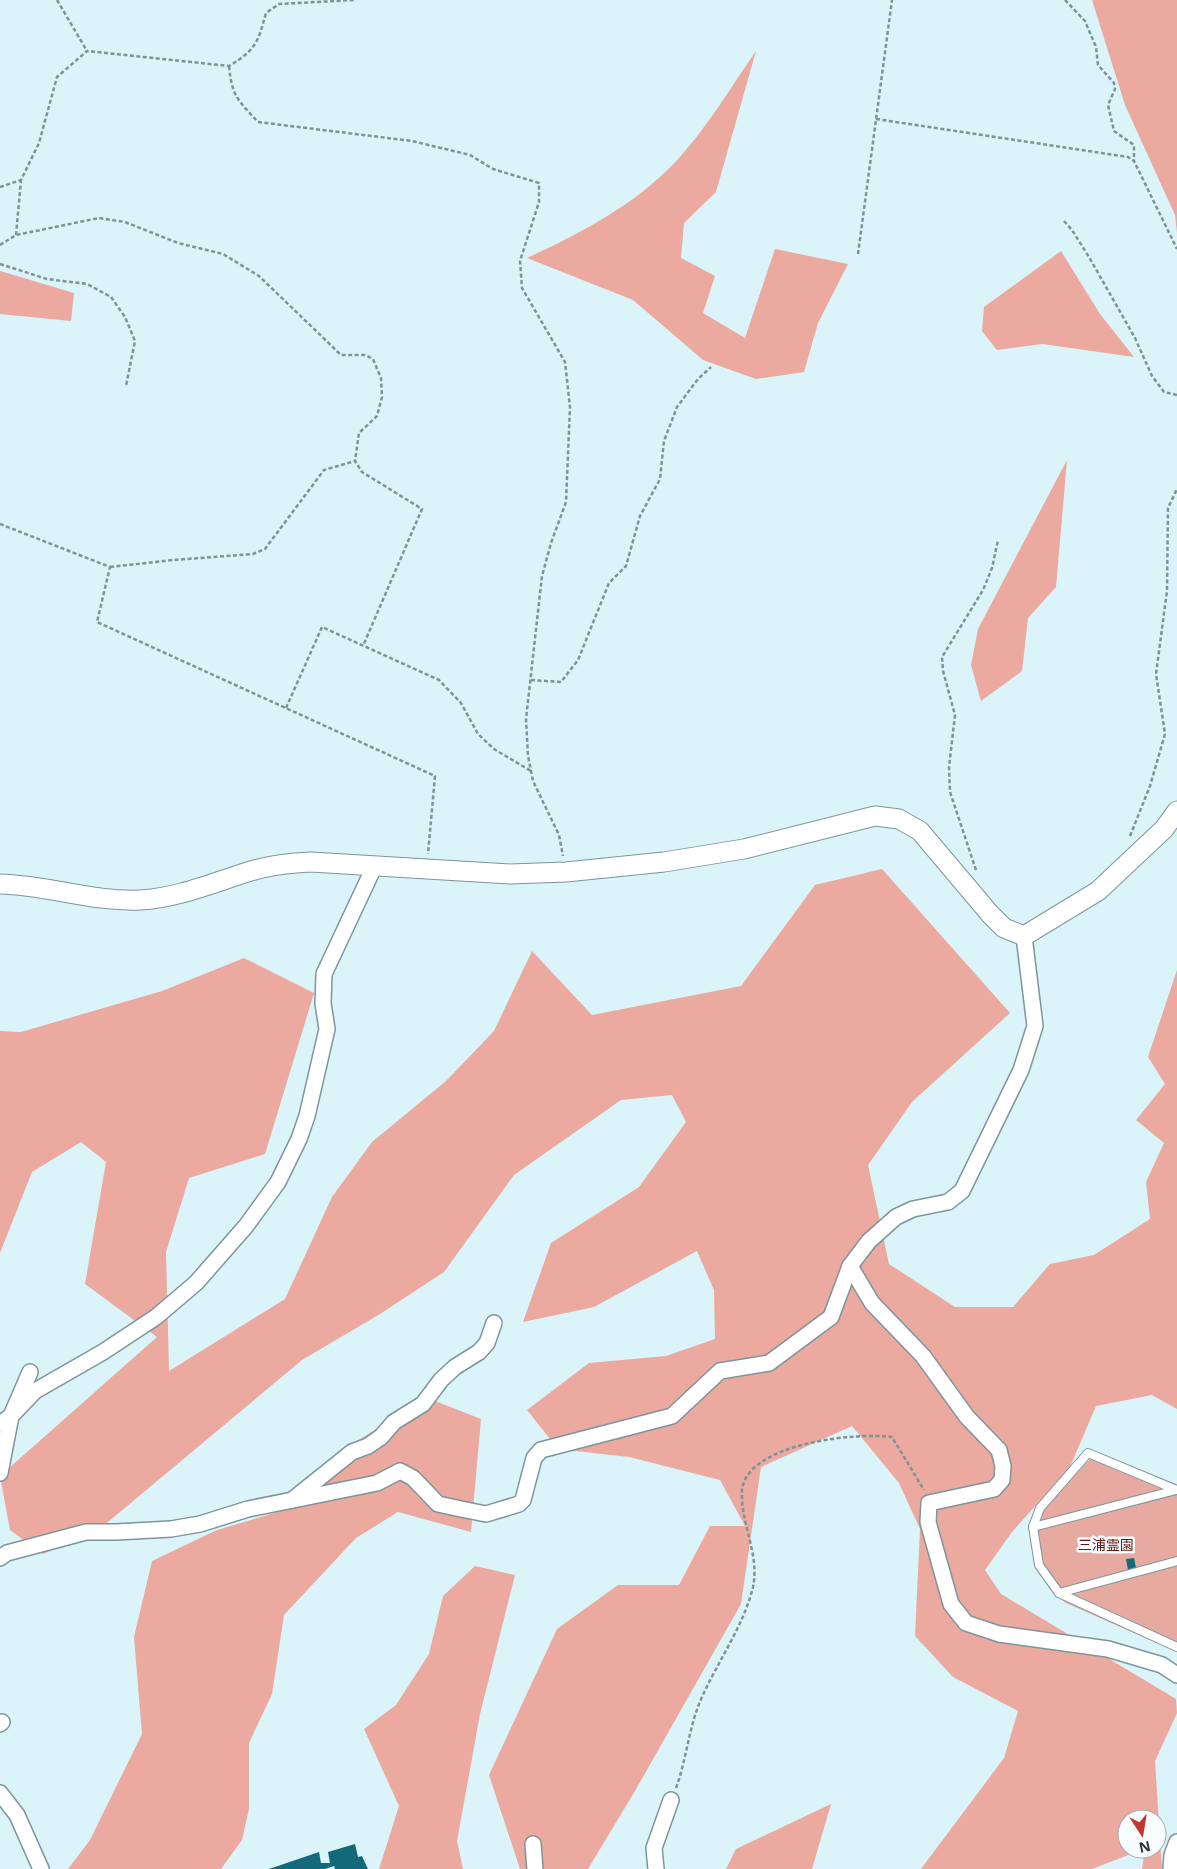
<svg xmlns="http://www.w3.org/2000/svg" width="1177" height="1869" viewBox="0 0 1177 1869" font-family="'Noto Sans','Noto Sans JP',sans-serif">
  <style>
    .green { fill: #e6aaa1 }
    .forest { fill: #eba99f }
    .building { fill: #136979 }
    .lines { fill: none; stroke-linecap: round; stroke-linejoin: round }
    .service-casing { stroke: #7d959b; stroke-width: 10 }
    .minor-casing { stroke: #7d959b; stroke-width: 18 }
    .tertiary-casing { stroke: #7d959b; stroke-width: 21 }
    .path { stroke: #809296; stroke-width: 2.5; stroke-dasharray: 4 2.5; stroke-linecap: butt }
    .service { stroke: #fff; stroke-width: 8 }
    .minor { stroke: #fff; stroke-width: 15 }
    .tertiary { stroke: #fff; stroke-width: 19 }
    .labels { text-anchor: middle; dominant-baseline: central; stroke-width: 5; stroke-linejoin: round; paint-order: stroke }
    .park-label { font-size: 14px; fill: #631711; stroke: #f7fdfe }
  </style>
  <rect width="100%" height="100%" fill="#daf4fa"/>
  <path class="green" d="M1091,1458L1177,1495V1652L1066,1603C1036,1583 1034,1554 1031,1521Z"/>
  <g class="forest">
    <path d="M1092,0H1177V233L1175,215L1125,105Z"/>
    <path d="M756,51L716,192L684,223L681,258L715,276L703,313L745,338L775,249L848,264L818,323L804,372L756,379L703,360L633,300L527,258C585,231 643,201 685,151C711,121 733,84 756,51Z"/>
    <path d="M1061,251L1100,314L1134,357L1042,344L997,350L982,331L984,307Z"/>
    <path d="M0,271L74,293L71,321L0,314Z"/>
    <path d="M1067,460L1056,587L1028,618L1022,671L981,701L971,665L978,629Z"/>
    <path d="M882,869L1010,1013L912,1102L868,1165L889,1264L955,1307H1013L1050,1264L1094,1255L1150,1219L1146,1182L1164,1143L1136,1120L1165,1084L1148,1057L1177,970V1409L1152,1395L1096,1406L1070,1467L1012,1532L985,1570L1001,1594L1176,1699L1177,1713L1155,1761L1162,1869H1142L1145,1849H1157V1819H1127V1849H1144L1092,1869H921L1004,1758L1018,1711L953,1677L915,1636L920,1529L899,1483L852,1426L761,1467L741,1604L635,1791L588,1869H520L489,1775L557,1629L618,1585H679L710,1526H745L720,1480L629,1457L558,1449L527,1410L589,1363L666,1356L715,1339L714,1290L697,1251L594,1307L523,1322L551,1243L639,1187L686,1122L672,1095L621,1100L514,1175L444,1272L380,1314L302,1360L96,1532L43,1554L10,1530L0,1476L157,1337L85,1284L106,1162L81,1142L32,1172L0,1253V1031L21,1032L162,991L244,958L314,993L265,1154L189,1178L166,1252L169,1371L285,1299L332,1197L372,1142L446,1081L494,1031L532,951L592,1015L741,986L815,885Z"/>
    <path d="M425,1397L481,1419L471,1532L398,1512L356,1538L284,1615L272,1694L249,1743V1809L242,1840L221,1869H68L90,1840L142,1734L134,1637L152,1561L217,1530L291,1508L356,1442Z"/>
    <path d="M475,1566L515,1575L480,1714L457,1841L463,1869H379L399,1806L364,1729L396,1705L429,1654L443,1596Z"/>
    <path d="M831,1804L812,1869H726L736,1849Z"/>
  </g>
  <g class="building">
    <path d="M1134,1558L1136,1568L1128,1570L1126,1559Z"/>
    <path d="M355,1844L358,1857L362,1856L368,1869H335L334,1866L325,1869H269L319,1852L321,1863H330L328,1852Z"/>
  </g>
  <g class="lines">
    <g class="service-casing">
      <g id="service">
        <path d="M1177,1490L1088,1453L1040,1508L1033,1527L1039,1565L1059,1593L1177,1647"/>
        <path d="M1033,1527L1176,1490"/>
        <path d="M1059,1593L1177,1561"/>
      </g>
    </g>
    <g class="minor-casing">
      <g id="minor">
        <path d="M850,1266L872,1303L923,1356L967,1417L999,1450L1003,1466L1002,1480L994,1489L929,1503L928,1522L951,1604L966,1623L999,1634L1108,1649L1162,1665L1177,1675"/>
        <path d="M0,1424L11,1416L35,1391L103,1352L156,1317L196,1283L246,1226L278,1182L299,1139L307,1116L327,1029L323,1003L324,974L375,865"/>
        <path d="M0,1473L11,1416L30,1372"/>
        <path d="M292,1500L352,1452L368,1446L381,1437L394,1422L423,1404L441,1380L455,1367L479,1352L487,1343L494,1323"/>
        <path d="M0,1558L7,1553L86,1532H116L171,1529L200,1524L248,1509L377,1483L400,1471L413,1478L438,1504L461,1509L486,1514L519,1504L523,1500L534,1458L541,1450L672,1416L720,1371L769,1363L831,1317L850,1266L869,1241L896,1217L913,1209L948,1202L962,1191L1021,1070L1035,1026L1024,936"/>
        <path d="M0,1724L2,1722"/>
        <path d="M0,1793L17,1815L41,1869"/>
        <path d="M533,1844L535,1869"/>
        <path d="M656,1869L654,1848L671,1800"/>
        <path d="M1171,1869L1172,1855L1177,1842"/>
      </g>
    </g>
    <g class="tertiary-casing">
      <path id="tertiary" d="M0,884C48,885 92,902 140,900C178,898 215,882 251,871C270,865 291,863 311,862L510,874L566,872L664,862L744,849L875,816L899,819L920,831L990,914L1004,928L1024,936L1098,891L1164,829L1177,811"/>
    </g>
    <g class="path">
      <path d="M57,0L87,51"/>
      <path d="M1065,0L1085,21L1096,47L1098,65L1114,83L1115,89L1108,105L1114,131L1134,145V161"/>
      <path d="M229,66C232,97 238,100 258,122L412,141L470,155L493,169L539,183V202L520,261L522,288L565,362L570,407L566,502L551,543L542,576L526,719L528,756L533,781L559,835L563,856"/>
      <path d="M876,119L1128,157L1134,161L1177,249"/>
      <path d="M0,187L21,180L39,143L57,77L87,51L229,66C256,50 258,42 266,13L279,4L354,0"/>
      <path d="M1064,221L1072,230L1089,257L1135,338L1152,376L1164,392L1177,395"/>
      <path d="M16,235L21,180"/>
      <path d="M0,245L16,235L99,218L125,222L178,243L223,254L259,276L341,355H365L373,359L381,378L382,397L377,416L359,433L355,461L362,472L422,509L363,646"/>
      <path d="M858,254L892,0"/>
      <path d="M0,264L47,279L87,284L111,297L125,317L135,341L126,386"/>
      <path d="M0,524L110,567L97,622L435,776L428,854"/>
      <path d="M110,567L173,560L253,554L265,549L324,470L355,461"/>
      <path d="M531,680L561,682L578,660L609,583L626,566L640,516L660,479L664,441L677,407L698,379L711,367"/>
      <path d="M286,708L322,627L439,680L461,703L478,734L494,749L531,771"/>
      <path d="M1130,836L1150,786L1165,734L1156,674L1167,591L1168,508L1177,489"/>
      <path d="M976,870L950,792L949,767L955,715L943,671L942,657L983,590L992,568L998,540"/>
      <path d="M676,1788C687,1758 689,1725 702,1697C718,1661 744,1625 753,1587C760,1554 740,1523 742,1490C747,1443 857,1432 892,1437L924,1490"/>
    </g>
    <use href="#service" class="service"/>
    <use href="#minor" class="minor"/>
    <use href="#tertiary" class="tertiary"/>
  </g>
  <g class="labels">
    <g class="park-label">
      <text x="1106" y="1544">三浦霊園</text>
    </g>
  </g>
  <g transform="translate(1142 1834) rotate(168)"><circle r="24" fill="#f7fdfe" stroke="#a5adae"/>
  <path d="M0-4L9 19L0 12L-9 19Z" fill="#c3362b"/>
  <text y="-8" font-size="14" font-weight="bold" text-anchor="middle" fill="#2a3436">N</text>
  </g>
</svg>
